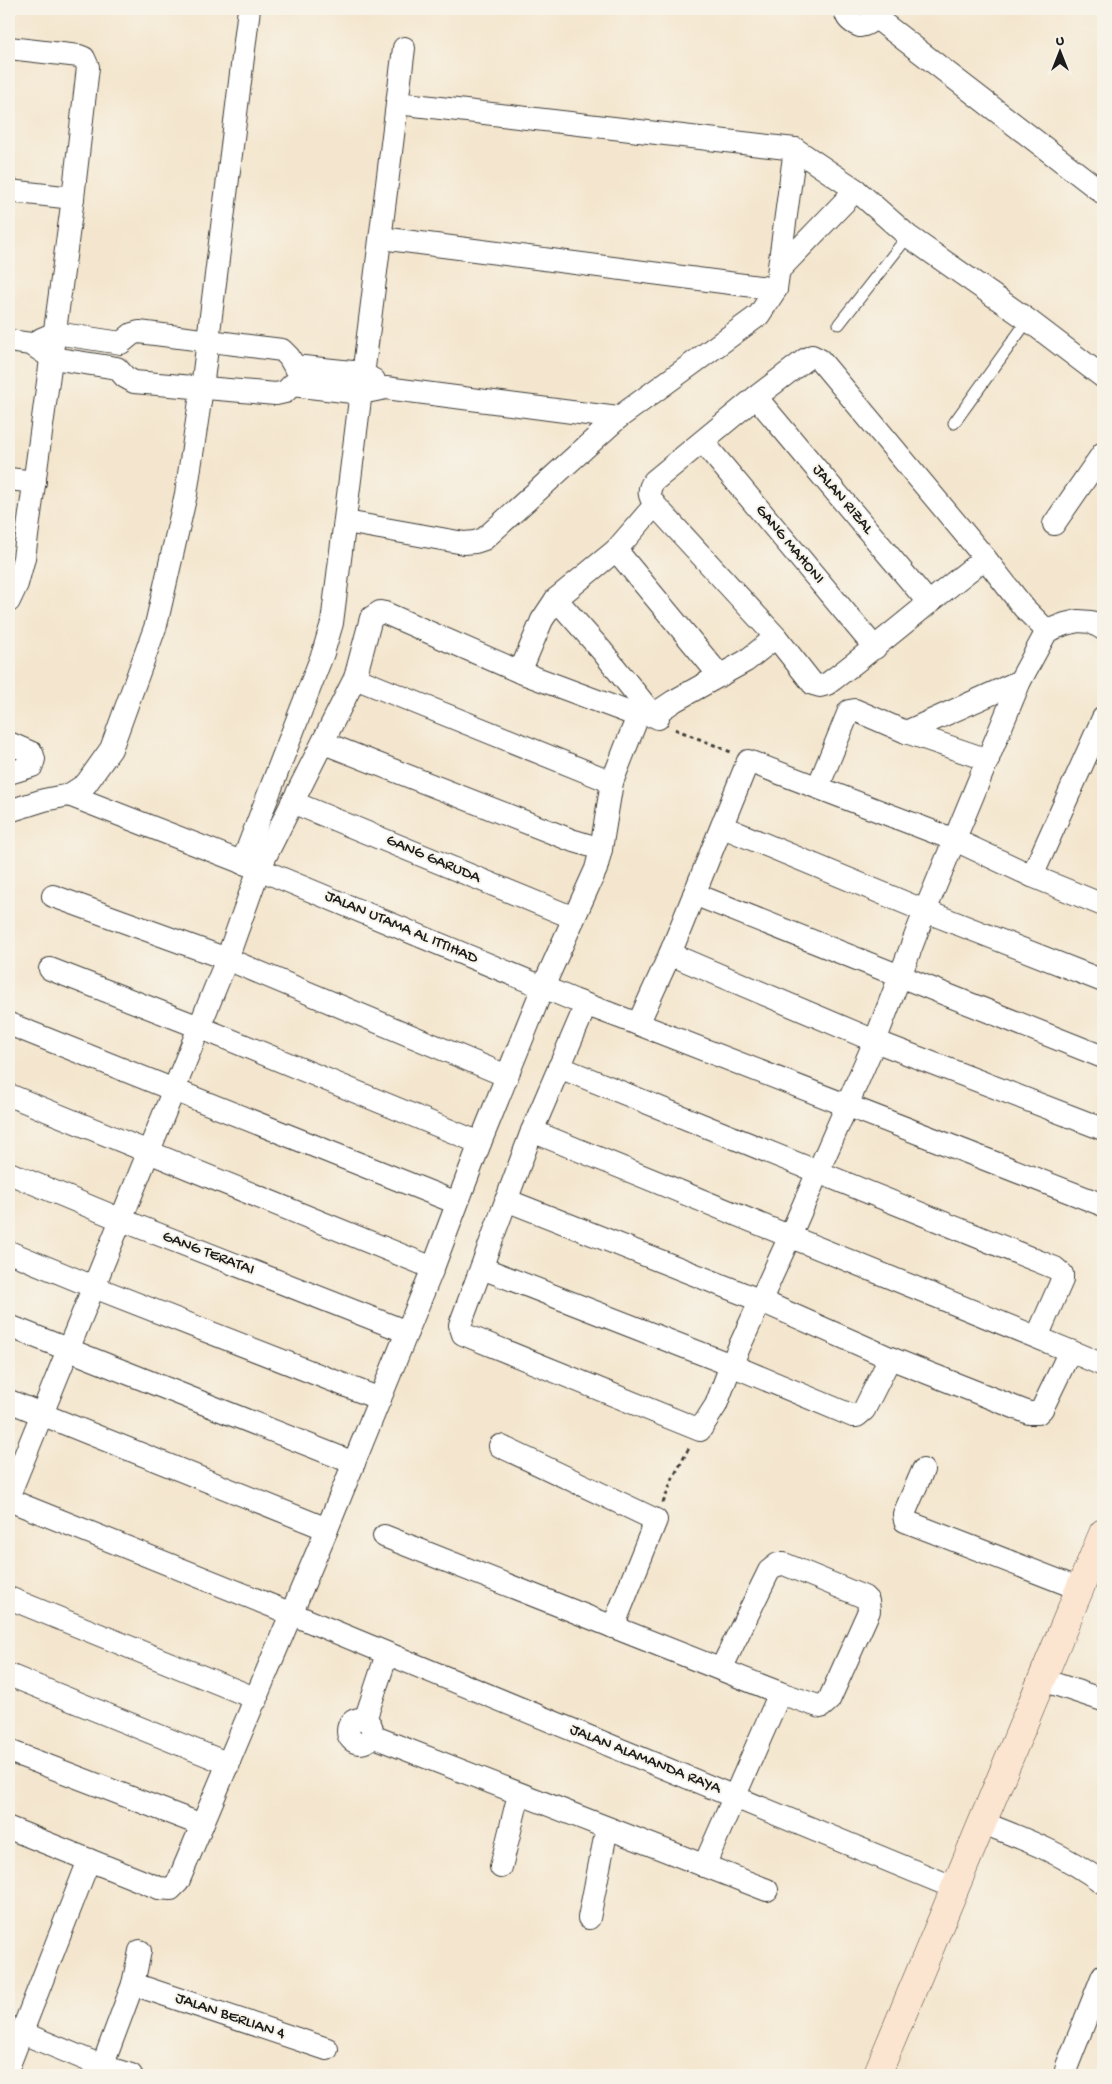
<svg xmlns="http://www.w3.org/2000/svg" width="1112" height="2084" viewBox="0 0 1112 2084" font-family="'Gochi Hand',sans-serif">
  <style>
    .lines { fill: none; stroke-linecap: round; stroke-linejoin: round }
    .lane-casing { stroke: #3c3a37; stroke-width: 13 }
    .street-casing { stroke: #3c3a37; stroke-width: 24 }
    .secondary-casing { stroke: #3c3a37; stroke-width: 29 }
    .path { stroke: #3c3a37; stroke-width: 3; stroke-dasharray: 4 4; stroke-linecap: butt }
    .lane { stroke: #fff; stroke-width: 11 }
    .street { stroke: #fff; stroke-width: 22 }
    .secondary { stroke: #fce5d0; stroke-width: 28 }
    .labels { text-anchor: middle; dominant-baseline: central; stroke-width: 4; stroke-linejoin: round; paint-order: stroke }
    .street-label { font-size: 16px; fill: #1c1c1c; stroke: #f7f3e8 }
  </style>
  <rect width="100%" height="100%" fill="#f7f3e8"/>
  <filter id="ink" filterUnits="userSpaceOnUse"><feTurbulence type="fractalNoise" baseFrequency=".02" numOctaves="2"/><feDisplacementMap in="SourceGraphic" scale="10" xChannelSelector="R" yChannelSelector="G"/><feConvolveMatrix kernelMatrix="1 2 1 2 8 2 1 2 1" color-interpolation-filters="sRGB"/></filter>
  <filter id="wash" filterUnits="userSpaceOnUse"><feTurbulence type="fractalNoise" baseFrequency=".0096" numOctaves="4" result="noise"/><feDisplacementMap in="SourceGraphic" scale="20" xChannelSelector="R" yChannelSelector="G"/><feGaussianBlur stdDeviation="1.12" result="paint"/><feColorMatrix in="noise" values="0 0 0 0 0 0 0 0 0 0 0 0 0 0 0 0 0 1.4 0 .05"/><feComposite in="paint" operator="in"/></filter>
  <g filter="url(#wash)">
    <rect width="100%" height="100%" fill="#f4e6ce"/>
  </g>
  <g filter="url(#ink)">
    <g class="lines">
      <g class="lane-casing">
        <g id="lane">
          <path d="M839,324L908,236"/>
          <path d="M954,423L1028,320"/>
        </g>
      </g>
      <g class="street-casing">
        <g id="street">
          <path d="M845,9C846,19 851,23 860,26C870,24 876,19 876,9"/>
          <path d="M875,17L1103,193"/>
          <path d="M9,48L79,56L84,58L88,67L73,198L24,558L17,584L9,601"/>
          <path d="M856,190L908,236L1028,320L1103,377"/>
          <path d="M9,191L73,198"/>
          <path d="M381,238L776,289"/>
          <path d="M779,270L856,190L795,149"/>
          <path d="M41,339L55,333L121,343L132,334L139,332L282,350L289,357L294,366L362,373L374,380"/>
          <path d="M9,341L31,344L52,358L117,368L125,377L134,382L276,394L285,392L292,385L361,393L386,388L618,418"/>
          <path d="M756,397L928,602"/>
          <path d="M703,442L875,648"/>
          <path d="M9,479L35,482"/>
          <path d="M346,522L464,543L475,542L484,539L618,418L759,315L776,289L795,149L397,103"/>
          <path d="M1054,524L1103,453"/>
          <path d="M616,550L720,676"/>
          <path d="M985,558L1024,608L1047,631"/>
          <path d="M556,599L602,651L653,715L658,718"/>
          <path d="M520,672L542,620L556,599L616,550L655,505"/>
          <path d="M355,678L612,782"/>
          <path d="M9,743L32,753L34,759L32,766L9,773"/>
          <path d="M988,760L906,732L1020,681"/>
          <path d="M818,787L849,711L855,710L906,732"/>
          <path d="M69,795L259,869L574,1000L638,1024L1103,1205"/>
          <path d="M292,802L574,918"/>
          <path d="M9,811L44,800L69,795L86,784L111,749L156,625L186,494L202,388L249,9"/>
          <path d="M723,827L925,911L1103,981"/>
          <path d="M601,849L612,782L638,716L653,715L674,701L746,661L776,637L655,505C649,496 647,490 654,481L756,397L806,359L812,356L820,360L985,558C932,599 881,644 827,684L820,686L813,684L776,637"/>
          <path d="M242,863L323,653L332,623L404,48"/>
          <path d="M1032,876L1103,718"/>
          <path d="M694,894L1103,1057"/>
          <path d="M53,896L227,959L507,1076"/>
          <path d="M670,954L875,1041L1103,1129"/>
          <path d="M50,969L199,1027L480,1143"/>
          <path d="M9,1024L457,1203"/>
          <path d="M638,1024L670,954L748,761L955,840L1032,876L1103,905"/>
          <path d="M559,1067L1055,1268L1062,1274V1280L1037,1337"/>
          <path d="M9,1095L433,1268"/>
          <path d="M532,1131L1070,1351"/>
          <path d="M9,1173L122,1220L407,1332"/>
          <path d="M506,1200L759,1300L890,1358L1029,1413H1038L1042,1409L1070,1351L1103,1365"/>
          <path d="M9,1252L94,1287L380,1399"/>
          <path d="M482,1268L731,1365L716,1405L700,1430L463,1334L460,1325L532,1131L586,1005"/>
          <path d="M9,1326L354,1463"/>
          <path d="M890,1358L864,1410L857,1416H853L731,1365L790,1236L875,1041L925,911L1020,681L1047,631L1065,624L1078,621L1091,622L1103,629"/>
          <path d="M9,1401L327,1529"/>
          <path d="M500,1446L656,1520L613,1627"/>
          <path d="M923,1470L904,1514L905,1521L1080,1589"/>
          <path d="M9,1495L227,959L259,869L355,678L371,618L380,612L385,613L520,672L638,716"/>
          <path d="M9,1500L292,1614L955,1888"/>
          <path d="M384,1536L780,1693L821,1707L829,1700L869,1611L868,1601L864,1597L784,1564H778L769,1571L721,1669"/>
          <path d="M9,1598L257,1699"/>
          <path d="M9,1675L229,1764"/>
          <path d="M1043,1680L1103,1700"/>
          <circle cx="360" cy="1731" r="12"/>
          <path d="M365,1720L387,1654"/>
          <path d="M372,1736L767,1890"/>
          <path d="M9,1751L202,1825"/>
          <path d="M983,1823C1027,1840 1066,1855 1103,1883"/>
          <path d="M9,1828L159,1888L171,1889L178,1882L327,1529L433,1268L480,1143L543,987L596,869L601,849L571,840L324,743"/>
          <path d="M704,1866L780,1693"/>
          <path d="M501,1867L519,1794"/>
          <path d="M589,1918L607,1828"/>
          <path d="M133,1984L327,2049"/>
          <path d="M20,2032L102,2066L131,2075"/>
          <path d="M9,2065L89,1860"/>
          <path d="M99,2075L133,1984L140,1951"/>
          <path d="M1065,2075L1067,2066L1103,1975"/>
        </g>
      </g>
      <g class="secondary-casing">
        <path id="secondary" d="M877,2075L1103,1533"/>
      </g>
      <g class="path">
        <path d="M675,729L731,752"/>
        <path d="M663,1503L673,1478L689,1448"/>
      </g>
      <use href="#lane" class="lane"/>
      <use href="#street" class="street"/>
      <use href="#secondary" class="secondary"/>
    </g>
  </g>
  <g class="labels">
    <g class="street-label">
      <text transform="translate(842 500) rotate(50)">JALAN RIZAL</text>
      <text transform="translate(789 545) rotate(50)">GANG MAHONI</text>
      <text transform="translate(433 860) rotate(23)">GANG GARUDA</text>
      <text transform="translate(401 928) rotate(23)">JALAN UTAMA AL ITTIHAD</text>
      <text transform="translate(208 1254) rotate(21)">GANG TERATAI</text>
      <text transform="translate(645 1760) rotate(22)">JALAN ALAMANDA RAYA</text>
      <text transform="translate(230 2017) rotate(19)">JALAN BERLIAN 4</text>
    </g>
  </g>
  <rect width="1112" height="2084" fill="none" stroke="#f7f3e8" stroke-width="30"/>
  <g transform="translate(1060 52)" stroke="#f7f3e8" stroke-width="4" paint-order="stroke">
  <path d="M0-4L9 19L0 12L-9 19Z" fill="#1c1c1c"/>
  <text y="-8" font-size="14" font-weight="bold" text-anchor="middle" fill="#1c1c1c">U</text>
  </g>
</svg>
